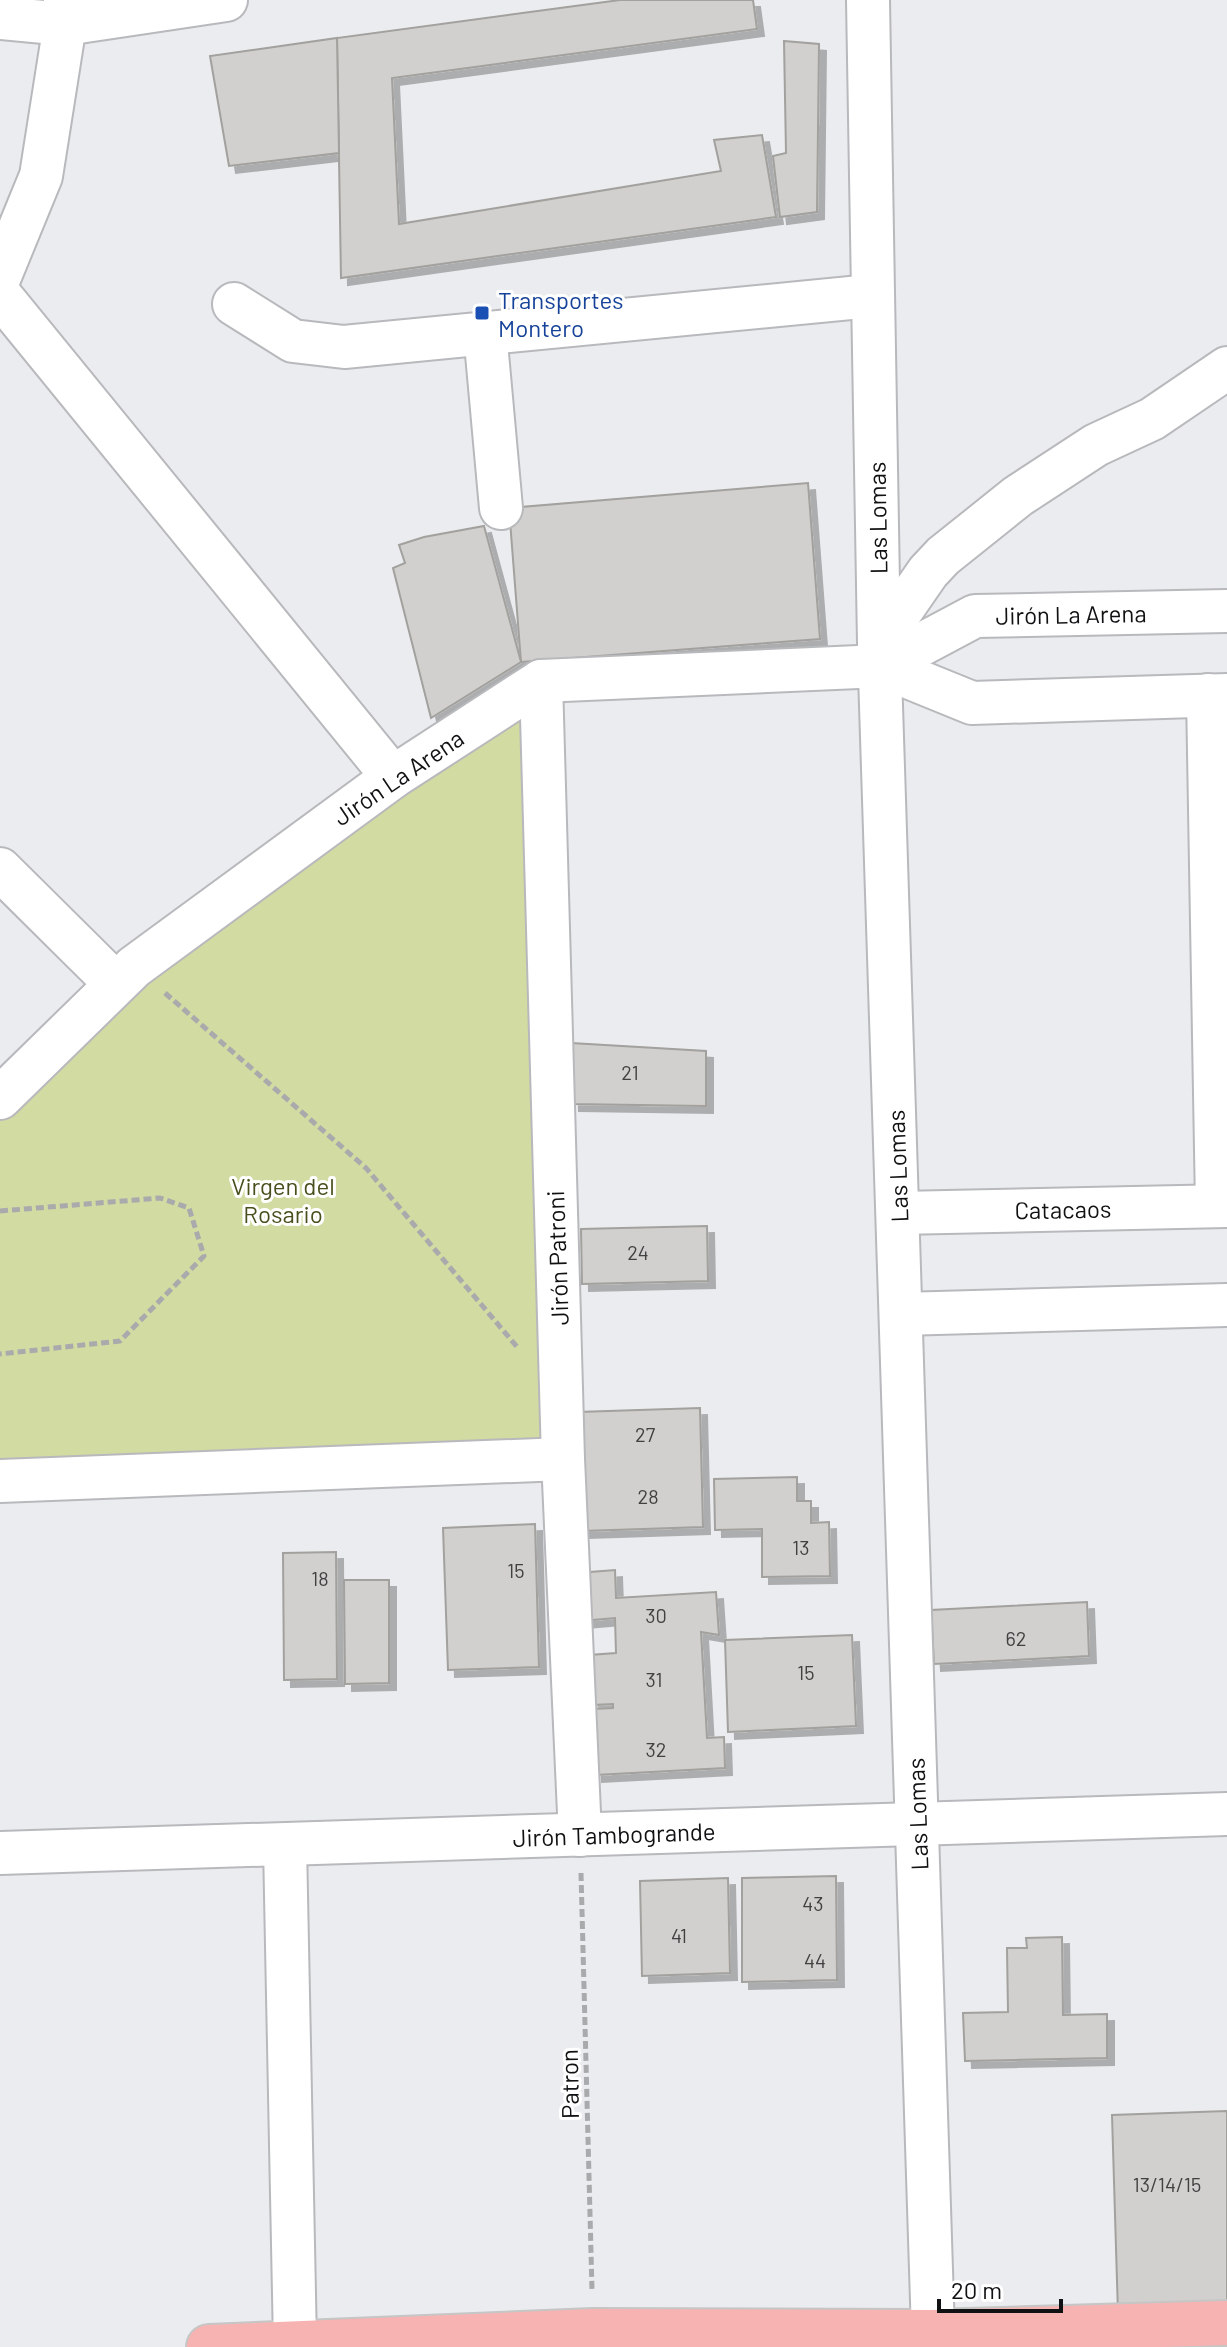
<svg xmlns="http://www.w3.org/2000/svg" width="1227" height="2347" viewBox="0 0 1227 2347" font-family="Barlow,sans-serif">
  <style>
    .green { fill: #d1dba2 }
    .building { fill: #d2d0ce; stroke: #a3a19e; stroke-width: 2; filter: url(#shadow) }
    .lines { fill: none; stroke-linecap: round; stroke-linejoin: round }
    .minor-casing { stroke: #b8b9bc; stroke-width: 46 }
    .major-casing { stroke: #c6c6c6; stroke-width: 48 }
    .path { stroke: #a9aaac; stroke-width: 5; stroke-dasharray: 8 4; stroke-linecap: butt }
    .minor { stroke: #fff; stroke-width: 42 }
    .major { stroke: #f7b3b2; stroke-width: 44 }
    .transit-dot { fill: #1a4fb4; stroke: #fff; stroke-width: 3 }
    .labels { text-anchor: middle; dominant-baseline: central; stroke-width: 6; stroke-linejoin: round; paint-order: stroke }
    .number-label { font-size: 20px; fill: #404141 }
    .transit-label { font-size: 24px; fill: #164399; stroke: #fff; text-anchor: start }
    .street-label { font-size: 24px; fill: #101112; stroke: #fff }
    .park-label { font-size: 24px; fill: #494f1c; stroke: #fff }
  </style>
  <defs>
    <filter id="shadow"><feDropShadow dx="7" dy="7" stdDeviation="0" flood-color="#0004"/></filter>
  </defs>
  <rect width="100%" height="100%" fill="#ebecef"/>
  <path class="green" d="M541,681L563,1459L0,1481V1098L115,983Z"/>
  <g class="building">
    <path d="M620,0H753L757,29L392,78L399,224L721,171L714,140L762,135L776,217L341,278L337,38Z"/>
    <path d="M337,38L339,153L229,166L210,56Z"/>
    <path d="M784,41L819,44L817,212L780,217L773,156L786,153Z"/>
    <path d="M808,483L820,639L521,662L509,508Z"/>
    <path d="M484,526L521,662L431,718L393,568L405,563L399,545L424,537Z"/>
    <path d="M571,1043L706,1051V1106L572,1104Z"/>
    <path d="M707,1226L708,1281L582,1284L581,1229Z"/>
    <path d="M700,1408L703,1527L582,1531L578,1412Z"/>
    <path d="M797,1477V1501H811V1523L829,1522L830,1576L762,1577V1529L715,1530L714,1479Z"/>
    <path d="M535,1524L539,1667L448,1670L443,1528Z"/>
    <path d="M336,1552L337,1679L284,1680L283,1553Z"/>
    <path d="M615,1570L616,1598L716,1592L719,1635L701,1632L707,1738L724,1737L725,1768L595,1775L591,1709L613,1708V1704L592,1705L589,1655L616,1653L615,1618L581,1621L577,1573Z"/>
    <path d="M344,1580H389V1683L345,1684Z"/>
    <path d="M1087,1602L1089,1656L934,1664L931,1610Z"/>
    <path d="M852,1635L856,1726L728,1732L725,1640Z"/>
    <path d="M836,1876L837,1980L742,1982V1878Z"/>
    <path d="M728,1878L730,1973L642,1976L640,1881Z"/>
    <path d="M1062,1937L1063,2015L1107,2014V2058L965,2061L963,2013L1008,2012L1007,1948H1027L1026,1938Z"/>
    <path d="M1227,2111V2310L1118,2314L1112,2115Z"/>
  </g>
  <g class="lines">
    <g class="minor-casing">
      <g id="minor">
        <path d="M868,0L879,643L933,2332"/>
        <path d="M0,18L65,24L226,0"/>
        <path d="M0,276L41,176L65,24V0"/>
        <path d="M0,295L393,777"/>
        <path d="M234,304L293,341L344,347L871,296"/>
        <path d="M485,332L501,508"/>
        <path d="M879,643L928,572L943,556L1018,496L1096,445L1152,419L1227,368"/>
        <path d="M881,666L975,616L1227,611"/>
        <path d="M541,681L563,1459L580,1835"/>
        <path d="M1208,695L1217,1206"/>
        <path d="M0,869L115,983"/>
        <path d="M0,1098L134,967L393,777L541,681L881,666L972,703L1227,695"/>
        <path d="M899,1213L1227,1206"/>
        <path d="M901,1314L1227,1305"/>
        <path d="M0,1481L563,1459"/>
        <path d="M285,1845L295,2344"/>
        <path d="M0,1853L1227,1814"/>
      </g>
    </g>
    <g class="major-casing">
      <path id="major" d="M209,2347L593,2331L933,2332L1227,2323"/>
    </g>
    <g class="path">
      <path d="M165,993L366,1168L518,1348"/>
      <path d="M0,1211L160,1198L189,1208L204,1256L120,1341L0,1354"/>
      <path d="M581,1873L592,2290"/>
    </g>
    <use href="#minor" class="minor"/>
    <use href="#major" class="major"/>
  </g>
  <rect class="transit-dot" x="474" y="305" width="16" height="16" rx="4"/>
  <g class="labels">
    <g class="number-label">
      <text x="630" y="1072">21</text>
      <text x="638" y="1252">24</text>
      <text x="645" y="1434">27</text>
      <text x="648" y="1496">28</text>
      <text x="801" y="1547">13</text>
      <text x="516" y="1570">15</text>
      <text x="320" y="1578">18</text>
      <text x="656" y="1615">30</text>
      <text x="1016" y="1638">62</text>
      <text x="806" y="1672">15</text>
      <text x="654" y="1679">31</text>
      <text x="656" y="1749">32</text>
      <text x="813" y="1903">43</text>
      <text x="679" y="1935">41</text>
      <text x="815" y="1960">44</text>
      <text x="1167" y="2184">13/14/15</text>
    </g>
    <g class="transit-label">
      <text x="498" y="299">Transportes<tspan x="498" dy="28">Montero</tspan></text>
    </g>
    <g class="street-label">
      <text transform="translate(877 518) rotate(-91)">Las Lomas</text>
      <text transform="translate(1071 614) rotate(-1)">Jirón La Arena</text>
      <text transform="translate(398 777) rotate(-34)">Jirón La Arena</text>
      <text transform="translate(897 1166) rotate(-92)">Las Lomas</text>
      <text transform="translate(1063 1209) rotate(-1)">Catacaos</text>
      <text transform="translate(557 1258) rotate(-92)">Jirón Patroni</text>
      <text transform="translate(917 1814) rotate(-92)">Las Lomas</text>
      <text transform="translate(614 1834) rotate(-2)">Jirón Tambogrande</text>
      <text transform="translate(569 2084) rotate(-91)">Patron</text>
    </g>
    <g class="park-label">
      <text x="283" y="1185">Virgen del<tspan x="283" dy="28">Rosario</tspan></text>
    </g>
  </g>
  <path d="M939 2299v12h122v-12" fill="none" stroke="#101112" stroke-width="4"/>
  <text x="951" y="2299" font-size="24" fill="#101112" stroke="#ffffff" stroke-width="6" paint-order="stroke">20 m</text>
</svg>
